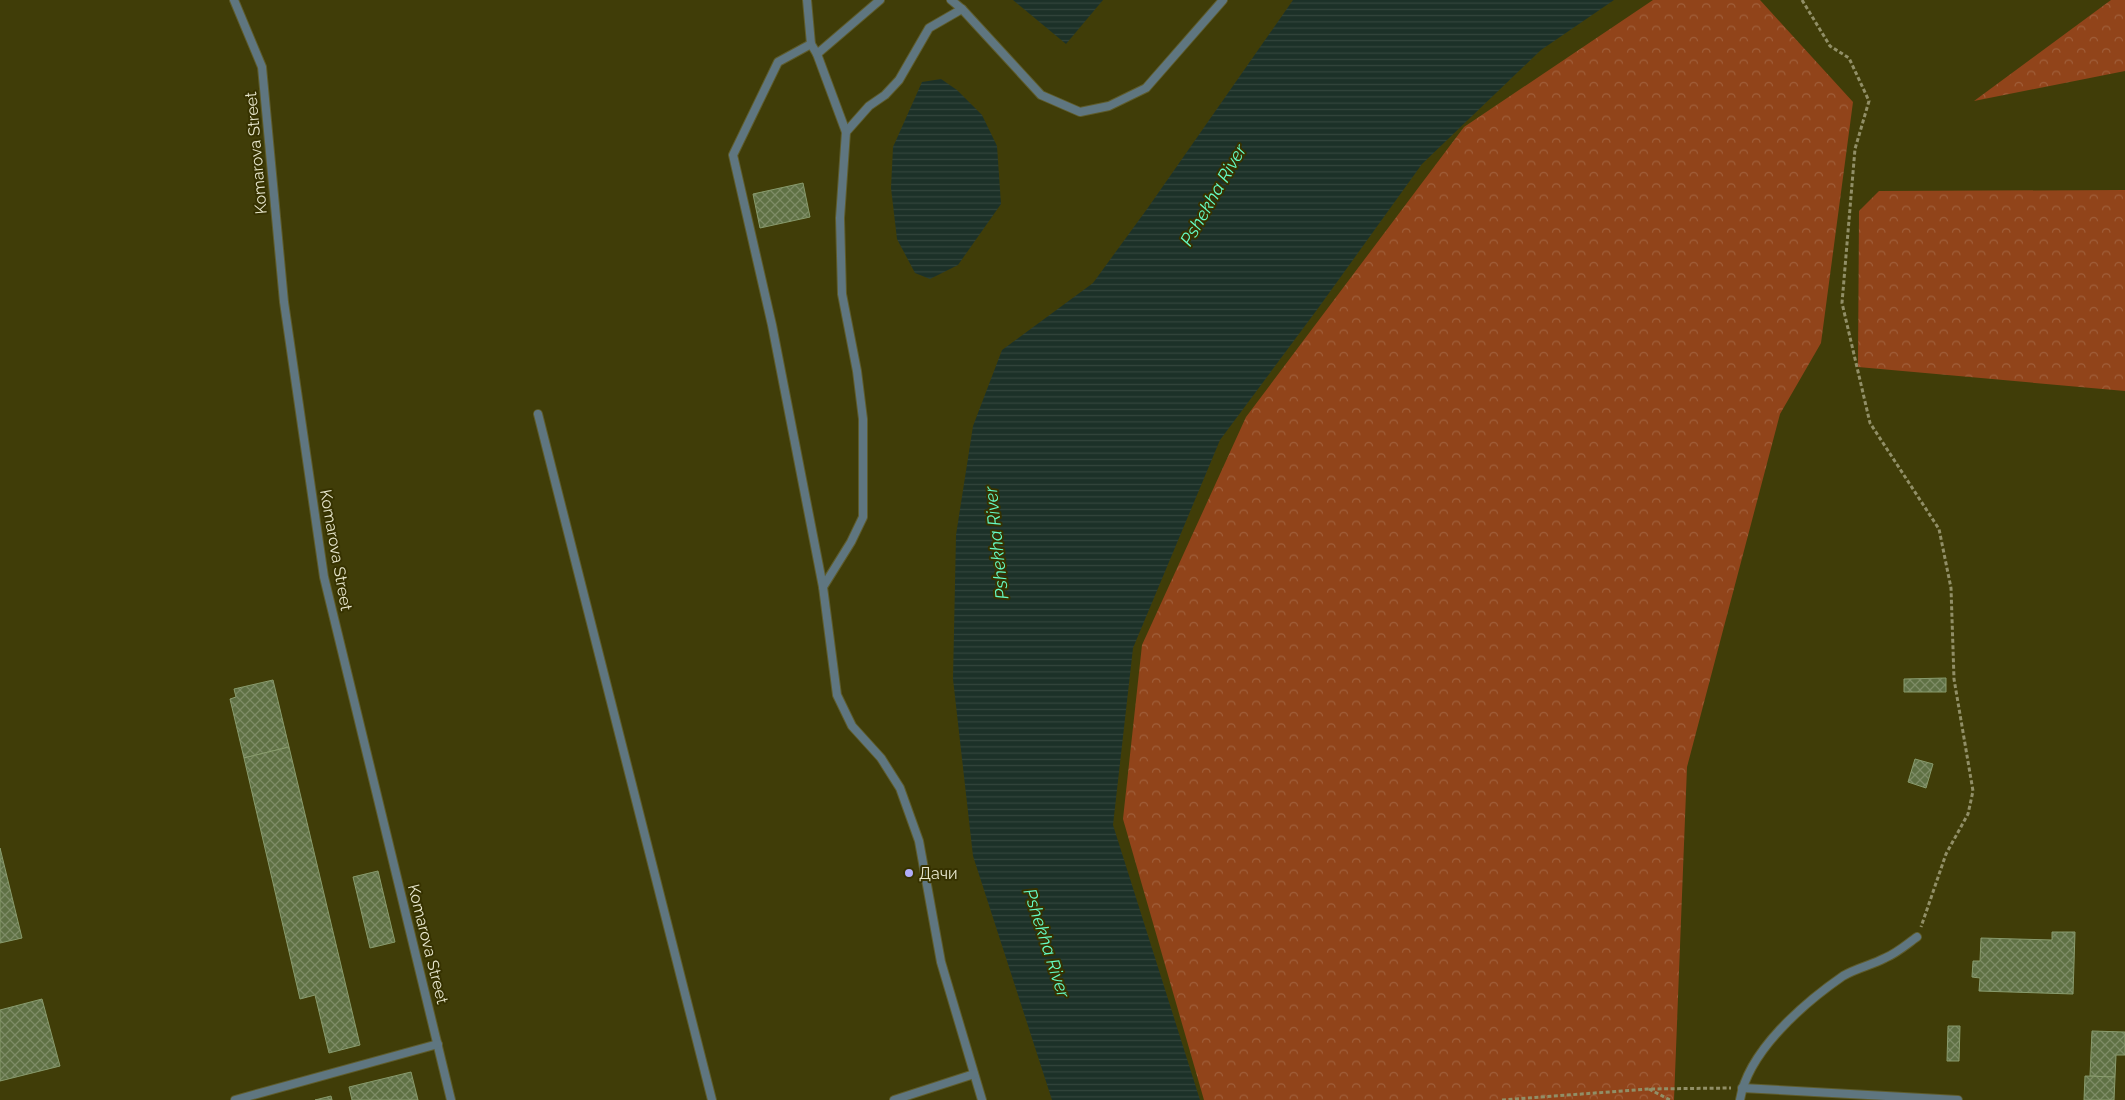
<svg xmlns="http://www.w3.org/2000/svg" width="2125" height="1100" viewBox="0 0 2125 1100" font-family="Raleway,sans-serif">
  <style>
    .forest { fill: url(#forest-crowns) }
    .water { fill: url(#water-rules) }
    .building { fill: url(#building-cross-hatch); stroke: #889b6d }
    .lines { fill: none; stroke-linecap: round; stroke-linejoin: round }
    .service-casing { stroke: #5e5c2c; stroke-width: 10 }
    .path { stroke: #918f67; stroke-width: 3; stroke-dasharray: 4 2.5; stroke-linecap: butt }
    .service { stroke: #5f7680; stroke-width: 8 }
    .poi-dot { fill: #b1adfa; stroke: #363200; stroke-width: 2 }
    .labels { text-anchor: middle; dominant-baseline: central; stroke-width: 4; stroke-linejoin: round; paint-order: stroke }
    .street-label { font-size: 16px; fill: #e9e8ce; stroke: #363200 }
    .poi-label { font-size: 16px; fill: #e9e8ce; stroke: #363200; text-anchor: start }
    .water-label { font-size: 18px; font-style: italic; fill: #65fbc5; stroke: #363200 }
  </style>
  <defs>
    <pattern id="forest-crowns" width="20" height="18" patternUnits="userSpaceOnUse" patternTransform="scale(1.25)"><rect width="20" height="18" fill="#91441a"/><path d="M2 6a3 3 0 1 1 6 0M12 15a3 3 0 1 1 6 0" fill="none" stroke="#a05f3a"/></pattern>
    <pattern id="water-rules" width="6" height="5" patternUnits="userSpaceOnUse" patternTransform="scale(1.25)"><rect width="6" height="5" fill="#1c3128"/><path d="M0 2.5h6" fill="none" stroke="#32453c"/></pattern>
    <pattern id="building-cross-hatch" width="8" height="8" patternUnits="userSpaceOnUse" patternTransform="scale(1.25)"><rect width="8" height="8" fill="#5f7144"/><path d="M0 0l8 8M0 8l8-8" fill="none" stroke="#7e8c66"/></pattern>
  </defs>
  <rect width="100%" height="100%" fill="#403d08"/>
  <g class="forest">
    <path d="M1653,0H1760L1853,102L1821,343L1780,414L1687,767L1674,1100H1204L1123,819L1142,645L1246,417L1464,127Z"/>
    <path d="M2111,0H2125V71L1974,101Z"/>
    <path d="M2125,190V391L1858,367L1859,211L1879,191Z"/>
  </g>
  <g class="water">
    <path d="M1013,0H1103L1066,44Z"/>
    <path d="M1293,0H1614L1541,50L1422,164L1319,307L1220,440L1133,648L1113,825L1200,1100H1052L973,856L953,679L956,535L973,426L1002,350L1093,283L1147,209Z"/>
    <path d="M941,79L957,90L982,115L997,146L1001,204L958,265L930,279L915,273L897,239L891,188L893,147L922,82Z"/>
  </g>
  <g class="building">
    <path d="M803,183L810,217L760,228L753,194Z"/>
    <path d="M1946,678V692H1904V679Z"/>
    <path d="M273,680L289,747L244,758L230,699L236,697L234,689Z"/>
    <path d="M289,747L360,1045L329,1053L315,995L300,999L244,758Z"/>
    <path d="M1915,759L1933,764L1926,788L1908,782Z"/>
    <path d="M0,848L22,938L0,943Z"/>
    <path d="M378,871L395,942L370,948L353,877Z"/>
    <path d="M2052,932H2075L2073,994L1979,991L1980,978L1972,977L1973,961H1980L1981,938L2052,940Z"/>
    <path d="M42,999L60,1066L0,1081V1010Z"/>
    <path d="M1948,1026H1960L1959,1061H1947Z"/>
    <path d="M2092,1031L2125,1032V1055H2116L2115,1077L2090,1076Z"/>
    <path d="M411,1072L418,1100H352L349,1087Z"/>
    <path d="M2085,1076L2115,1077L2114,1100H2084Z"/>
    <path d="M331,1096L332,1100H315Z"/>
  </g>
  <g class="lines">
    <g class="service-casing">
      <g id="service">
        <path d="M234,0L262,67L284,302L324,577L451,1100"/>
        <path d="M807,0L811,44L817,54L846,132L840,218L842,294L857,371L863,419V517L851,542L823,587L837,695L852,726L881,758L900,788L919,841L941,962L982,1100"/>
        <path d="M951,0L962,9L1041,95L1080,112L1109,106L1146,88L1223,0"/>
        <path d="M811,44L778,62L733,155L772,325L823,587"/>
        <path d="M817,54L880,0"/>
        <path d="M846,132L869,106L885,95L899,80L929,28L962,9"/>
        <path d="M538,414L712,1100"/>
        <path d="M1742,1088L1958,1100"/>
        <path d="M235,1100L438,1044"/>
        <path d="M894,1100L974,1074"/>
        <path d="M1740,1100C1748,1051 1804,1003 1843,976C1856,968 1872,965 1885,958C1897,953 1907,944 1917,937"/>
      </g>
    </g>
    <g class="path">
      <path d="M1802,0L1830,46L1849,58L1869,101L1855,149L1842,303L1870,423L1939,529L1951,588L1954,679L1973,791L1968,814L1946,854L1921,927"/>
      <path d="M1649,1089L1670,1100"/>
      <path d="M1502,1100L1648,1089L1731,1088"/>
    </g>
    <use href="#service" class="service"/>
  </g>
  <circle class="poi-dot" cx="909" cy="873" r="5"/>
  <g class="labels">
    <g class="street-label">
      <text transform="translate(256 153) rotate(-95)">Komarova Street</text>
      <text transform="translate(336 550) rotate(80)">Komarova Street</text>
      <text transform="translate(428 944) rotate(76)">Komarova Street</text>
    </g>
    <g class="poi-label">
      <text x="919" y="873">Дачи</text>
    </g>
    <g class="water-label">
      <text transform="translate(1213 195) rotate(-60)">Pshekha River</text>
      <text transform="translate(996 543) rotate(-96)">Pshekha River</text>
      <text transform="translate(1047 943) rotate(72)">Pshekha River</text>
    </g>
  </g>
</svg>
